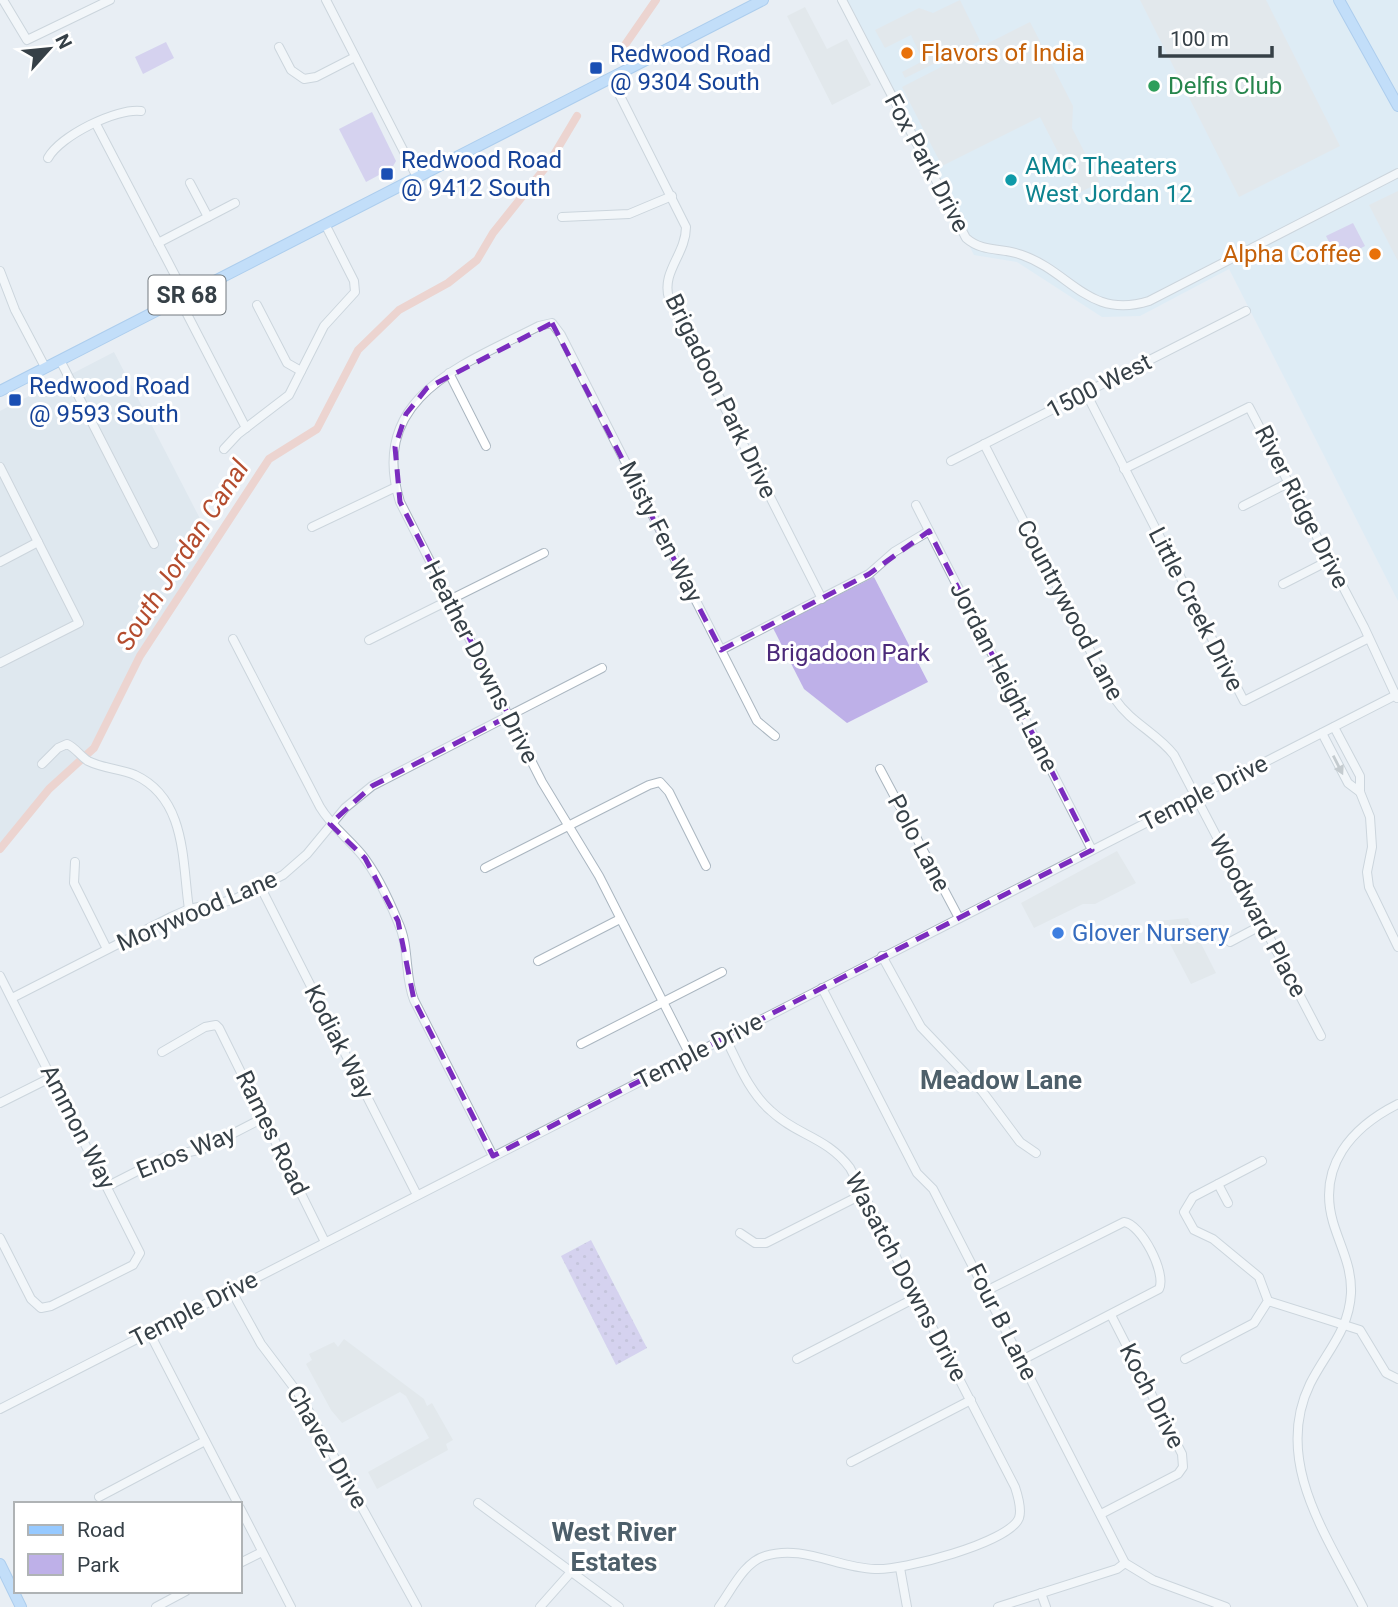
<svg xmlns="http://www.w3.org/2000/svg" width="1398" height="1607" viewBox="0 0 1398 1607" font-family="Roboto,sans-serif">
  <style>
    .residential { fill: #d6dfe8 }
    .commercial { fill: #d3e8f6 }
    .grass { fill: url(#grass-dots) }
    .green { fill: #beb0e8 }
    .parking { fill: #dce0e2 }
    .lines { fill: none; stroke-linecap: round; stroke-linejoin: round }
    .canal { stroke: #f1b4a4; stroke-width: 8 }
    .minor-casing { stroke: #aab6c0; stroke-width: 10 }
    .major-casing { stroke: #65a5e5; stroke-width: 12 }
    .minor { stroke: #fff; stroke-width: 8 }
    .major { stroke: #96c9ff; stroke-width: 10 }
    .oneway { fill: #9aa0a3 }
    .marked { fill: none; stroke: #7b2cbf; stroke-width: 5; stroke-dasharray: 14 9; stroke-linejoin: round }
    .food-dot { fill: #e8710a; stroke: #fff; stroke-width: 2.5 }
    .transit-dot { fill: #1a4fb4; stroke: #fff; stroke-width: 2.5 }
    .leisure-dot { fill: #2e9e5b; stroke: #fff; stroke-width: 2.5 }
    .culture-dot { fill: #0f9aa8; stroke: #fff; stroke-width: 2.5 }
    .shop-dot { fill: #3f7fe0; stroke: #fff; stroke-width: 2.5 }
    .labels { text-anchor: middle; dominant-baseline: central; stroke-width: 6; stroke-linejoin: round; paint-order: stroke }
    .shield { fill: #fff; stroke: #72797e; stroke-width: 2 }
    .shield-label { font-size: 23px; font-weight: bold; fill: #364047 }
    .food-label { font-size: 24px; fill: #c56008; stroke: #fff; text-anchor: start }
    .transit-label { font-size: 24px; fill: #164399; stroke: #fff; text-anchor: start }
    .leisure-label { font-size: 24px; fill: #27864d; stroke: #fff; text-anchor: start }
    .street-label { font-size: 24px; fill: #364047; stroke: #fff }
    .culture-label { font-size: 24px; fill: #0d838f; stroke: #fff; text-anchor: start }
    .park-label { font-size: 24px; fill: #4b297a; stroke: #fff }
    .shop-label { font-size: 24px; fill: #366cbe; stroke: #fff; text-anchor: start }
    .water-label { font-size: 26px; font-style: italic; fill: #b44c2e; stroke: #fff }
    .neighbourhood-label { font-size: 26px; font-weight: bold; fill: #4d5f6a; stroke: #fff }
  </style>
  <defs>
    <pattern id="grass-dots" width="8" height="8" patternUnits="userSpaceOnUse" patternTransform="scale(1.75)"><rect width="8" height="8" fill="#beb0e8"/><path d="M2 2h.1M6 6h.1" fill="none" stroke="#9b91be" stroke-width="1.8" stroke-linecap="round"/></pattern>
  </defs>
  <rect width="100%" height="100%" fill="#e8eef4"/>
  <path class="residential" d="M114,352L211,540L145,642L91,745L0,844V411Z"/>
  <path class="commercial" d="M844,0H1398V601L1229,269L1140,316L1102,317L1017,262L974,255Z"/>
  <path class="grass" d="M591,1240L647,1348L616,1365L561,1256Z"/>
  <g class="green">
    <path d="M166,42L174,58L143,74L135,57Z"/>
    <path d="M372,112L396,161L392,168L366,182L339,129Z"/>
    <path d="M1353,223L1365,246L1338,260L1326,236Z"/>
    <path d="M874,577L928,682L847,723L804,689L773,628Z"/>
  </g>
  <g class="parking">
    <path d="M960,0L980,41L905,78L902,72L923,61L911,35L885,48L875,30L919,8L933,13Z"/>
    <path d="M1140,0H1266L1340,146L1239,197Z"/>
    <path d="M805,7L827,49L847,39L871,85L832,105L787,16Z"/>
    <path d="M1030,22L1073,106L1072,128L1100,182L1079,193L1040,117L942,166L902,87Z"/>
    <path d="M1398,191V261L1369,205Z"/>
    <path d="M1117,851L1136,883L1095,904H1083L1034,928L1021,903Z"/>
    <path d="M1188,918L1216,973L1191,984L1158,921Z"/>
    <path d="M344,1339L424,1399L427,1406L432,1403L453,1440L446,1444L448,1450L377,1489L368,1472L429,1438L406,1396L400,1392L342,1423L331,1410L306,1364L312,1360L309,1354L334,1342L338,1347Z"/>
  </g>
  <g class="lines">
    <g class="canal">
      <path d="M618,55L656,0"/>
      <path d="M0,849L49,789L94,748L140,656L269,459L317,429L358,350L399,310L448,283L477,260L493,233L549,163L577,116"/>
    </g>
    <g class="minor-casing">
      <g id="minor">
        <path d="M3,0L27,40L110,0"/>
        <path d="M326,0L417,177"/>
        <path d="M842,0L966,238C983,253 1002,247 1022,255C1071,272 1089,320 1149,301L1398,173"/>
        <path d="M279,47L291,70L304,79L316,77L355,57"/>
        <path d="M611,78L686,227C686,254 661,272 669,298L822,599"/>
        <path d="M96,124L177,279L187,314L246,428"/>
        <path d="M48,158C60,136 116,108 141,111"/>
        <path d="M190,183L208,217"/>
        <path d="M562,217L629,214L672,196"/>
        <path d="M158,243L235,203"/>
        <path d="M0,271L15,310L45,367"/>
        <path d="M257,305L287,363L301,371"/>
        <path d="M60,360L154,544"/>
        <path d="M449,373L486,446"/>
        <path d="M1086,393L1244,701L1367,639"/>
        <path d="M984,444L1115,699C1131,723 1157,733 1174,755L1321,1036"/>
        <path d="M224,449L238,434L289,395L324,326L355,292L354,281L325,224"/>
        <path d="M951,461L1246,311"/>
        <path d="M0,467L79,623L0,663"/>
        <path d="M1124,469L1249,407L1364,627L1397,698"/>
        <path d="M916,505L1092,850"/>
        <path d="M1243,506L1290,482"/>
        <path d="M312,527L396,487"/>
        <path d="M0,562L38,542"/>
        <path d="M1283,584L1330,560"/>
        <path d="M233,639L320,807C332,827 348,838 362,855C377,874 389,900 398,922C410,947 404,975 414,1000L493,1156"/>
        <path d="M369,640L544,553"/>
        <path d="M721,650L869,574L894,552L929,531"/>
        <path d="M1334,727L1360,776V792L1370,817L1372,847L1367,872L1369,887L1398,947"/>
        <path d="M1322,733L1348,783L1360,792"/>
        <path d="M42,764L58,748L67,744C76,748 80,756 88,761C102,768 120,769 135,775C187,799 182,862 189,909"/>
        <path d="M880,769L959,918"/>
        <path d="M75,862L74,883L107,949"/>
        <path d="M485,868L649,785L660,782L669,792L706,866"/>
        <path d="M261,888L417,1195"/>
        <path d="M1230,942L1264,924"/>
        <path d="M882,956L921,1027L982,1091L1020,1142L1036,1153"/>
        <path d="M538,961L620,919"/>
        <path d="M0,976L140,1253L133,1265L51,1306L41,1308L31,1299L0,1238"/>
        <path d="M822,988L917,1173L933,1189L1125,1563L1153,1580L1226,1607"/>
        <path d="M12,998L171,917L189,909L233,900L283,875L307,854L345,808L372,786L602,668"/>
        <path d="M581,1044L722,972"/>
        <path d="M162,1052L205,1027L216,1025L219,1028L325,1242"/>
        <path d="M690,1055L599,876L542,782L400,502C367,396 465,364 539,326L552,323L561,335L757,721L775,736"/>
        <path d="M0,1103L52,1077"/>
        <path d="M1218,1184L1228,1203"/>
        <path d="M108,1186L165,1157L203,1149L265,1117"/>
        <path d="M740,1233L755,1243H766L863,1194"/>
        <path d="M231,1290L261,1344L301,1397L417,1607"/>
        <path d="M986,1291L1124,1222C1141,1224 1167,1273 1159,1289L1022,1360"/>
        <path d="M1268,1301L1360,1330L1386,1373L1398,1379"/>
        <path d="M149,1332L238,1504"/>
        <path d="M797,1359L917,1297"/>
        <path d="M1185,1359L1254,1323L1268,1301L1259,1277L1213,1239L1194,1230L1184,1212L1193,1197L1262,1161"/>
        <path d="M0,1409L1398,694"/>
        <path d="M851,1462L971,1400"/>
        <path d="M99,1497L205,1441"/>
        <path d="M478,1503L619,1607"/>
        <path d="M240,1508L291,1607"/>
        <path d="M1101,1514L1178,1474L1183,1467L1182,1454L1111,1315"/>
        <path d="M240,1563L262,1552"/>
        <path d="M900,1568L907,1607"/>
        <path d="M1041,1593L1046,1607"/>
        <path d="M156,1607L186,1591"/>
        <path d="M540,1607L571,1572"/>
        <path d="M719,1607C731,1591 744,1562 765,1556C803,1544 837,1568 875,1569C901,1571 1009,1543 1019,1518C1022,1509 1018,1496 1015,1487L850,1168C827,1137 796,1135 771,1111C749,1092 738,1063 725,1037"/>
        <path d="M998,1607L1117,1569L1125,1563"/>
        <path d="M1363,1607C1329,1539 1272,1462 1310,1384C1326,1352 1349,1331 1351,1293C1352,1266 1340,1246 1333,1222C1317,1166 1352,1127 1398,1104"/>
      </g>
    </g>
    <g class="major-casing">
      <g id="major">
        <path d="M1339,0L1398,106"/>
        <path d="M0,391L763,0"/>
        <path d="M0,1564L21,1607"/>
      </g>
    </g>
    <use href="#minor" class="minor"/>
    <use href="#major" class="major"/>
  </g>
  <defs><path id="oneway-solid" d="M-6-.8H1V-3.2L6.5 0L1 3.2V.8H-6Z" transform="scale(1.75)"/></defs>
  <use class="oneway" href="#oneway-solid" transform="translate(1338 765) rotate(63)"/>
  <path d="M0 0H1398V1607H0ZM552,323L721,650L869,574L929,531L1092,850L493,1156L414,1000L398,921L365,858L330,824L372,786L509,716L400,502L395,447L406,414L427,388Z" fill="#e8eef4" fill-opacity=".55" fill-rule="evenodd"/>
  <path class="marked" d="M552,323L721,650L869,574L929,531L1092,850L493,1156L414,1000L398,921L365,858L330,824L372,786L509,716L400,502L395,447L406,414L427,388Z"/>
  <g class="food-dot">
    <circle cx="907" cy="53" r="7"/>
    <circle cx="1375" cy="254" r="7"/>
  </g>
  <g class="transit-dot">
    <rect x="589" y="61" width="14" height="14" rx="3.5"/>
    <rect x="380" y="167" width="14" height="14" rx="3.5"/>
    <rect x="8" y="393" width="14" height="14" rx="3.5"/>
  </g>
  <circle class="leisure-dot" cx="1154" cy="86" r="7"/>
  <circle class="culture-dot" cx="1011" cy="180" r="7"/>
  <circle class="shop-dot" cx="1058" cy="933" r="7"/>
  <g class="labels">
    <rect class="shield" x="148.5" y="275.5" width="77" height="39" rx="5"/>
    <g class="shield-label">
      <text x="187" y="295">SR 68</text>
    </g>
    <g class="food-label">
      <text x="921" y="53">Flavors of India</text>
      <text x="1361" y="254" text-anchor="end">Alpha Coffee</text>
    </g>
    <g class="transit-label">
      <text x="610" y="54">Redwood Road<tspan x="610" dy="28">@ 9304 South</tspan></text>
      <text x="401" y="160">Redwood Road<tspan x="401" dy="28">@ 9412 South</tspan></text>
      <text x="29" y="386">Redwood Road<tspan x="29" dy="28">@ 9593 South</tspan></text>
    </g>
    <g class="leisure-label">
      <text x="1168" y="86">Delfis Club</text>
    </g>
    <g class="street-label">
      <text transform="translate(927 163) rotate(62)">Fox Park Drive</text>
      <text transform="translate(1099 386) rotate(-27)">1500 West</text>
      <text transform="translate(721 396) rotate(64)">Brigadoon Park Drive</text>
      <text transform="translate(1302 507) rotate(63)">River Ridge Drive</text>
      <text transform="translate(661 532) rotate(63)">Misty Fen Way</text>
      <text transform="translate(1196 609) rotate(63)">Little Creek Drive</text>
      <text transform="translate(1070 610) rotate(62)">Countrywood Lane</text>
      <text transform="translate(481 662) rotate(63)">Heather Downs Drive</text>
      <text transform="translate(1004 677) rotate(63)">Jordan Height Lane</text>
      <text transform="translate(1204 793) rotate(-27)">Temple Drive</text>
      <text transform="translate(919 843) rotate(62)">Polo Lane</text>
      <text transform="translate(197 911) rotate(-23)">Morywood Lane</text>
      <text transform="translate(1258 916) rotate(62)">Woodward Place</text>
      <text transform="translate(339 1042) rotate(63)">Kodiak Way</text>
      <text transform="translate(699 1051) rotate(-27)">Temple Drive</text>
      <text transform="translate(78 1127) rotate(63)">Ammon Way</text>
      <text transform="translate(272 1133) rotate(64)">Rames Road</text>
      <text transform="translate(186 1152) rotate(-22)">Enos Way</text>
      <text transform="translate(906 1277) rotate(62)">Wasatch Downs Drive</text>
      <text transform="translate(194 1309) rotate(-27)">Temple Drive</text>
      <text transform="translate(1002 1322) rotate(63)">Four B Lane</text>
      <text transform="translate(1152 1396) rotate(63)">Koch Drive</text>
      <text transform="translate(327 1447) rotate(60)">Chavez Drive</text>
    </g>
    <g class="culture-label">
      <text x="1025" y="166">AMC Theaters<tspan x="1025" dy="28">West Jordan 12</tspan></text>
    </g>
    <g class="park-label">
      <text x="848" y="653">Brigadoon Park</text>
    </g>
    <g class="shop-label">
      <text x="1072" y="933">Glover Nursery</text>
    </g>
    <g class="water-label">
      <text transform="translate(182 555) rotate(-57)">South Jordan Canal</text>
    </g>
    <g class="neighbourhood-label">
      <text x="1001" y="1080">Meadow Lane</text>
      <text x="614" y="1532">West River<tspan x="614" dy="30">Estates</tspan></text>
    </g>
  </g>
  <rect x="14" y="1502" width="228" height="91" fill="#ffffff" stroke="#afb3b5" stroke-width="2"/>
  <rect x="28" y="1525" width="35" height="10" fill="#96c9ff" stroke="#afb3b5" stroke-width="2"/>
  <text x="77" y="1537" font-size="21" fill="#364047">Road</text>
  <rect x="28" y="1554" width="35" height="21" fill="#beb0e8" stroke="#afb3b5" stroke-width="2"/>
  <text x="77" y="1572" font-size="21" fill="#364047">Park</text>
  <g transform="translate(49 49) rotate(63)" stroke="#ffffff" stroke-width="5" paint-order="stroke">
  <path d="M0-5L12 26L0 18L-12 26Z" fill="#364047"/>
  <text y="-10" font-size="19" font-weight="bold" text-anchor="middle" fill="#364047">N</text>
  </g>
  <path d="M1160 46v10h112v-10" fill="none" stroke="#364047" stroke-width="3.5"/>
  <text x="1170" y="46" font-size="21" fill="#364047" stroke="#ffffff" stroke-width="5" paint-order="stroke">100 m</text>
</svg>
